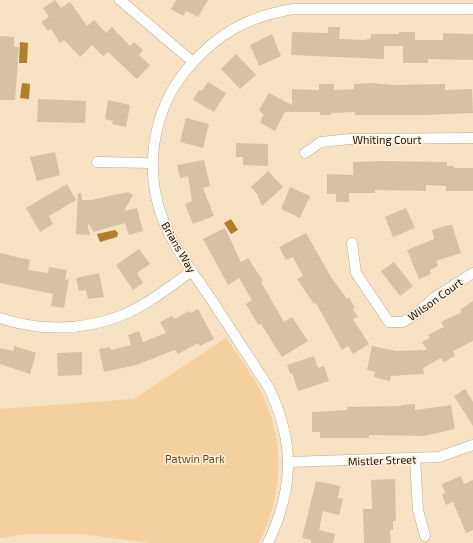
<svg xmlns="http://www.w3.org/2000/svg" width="473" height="543" viewBox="0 0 473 543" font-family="'Exo 2',sans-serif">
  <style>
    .green { fill: #f4d19f }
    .water { fill: #af7f2a }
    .building { fill: #d6c1a4 }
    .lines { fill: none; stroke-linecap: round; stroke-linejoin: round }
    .street-casing { stroke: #c0ac8f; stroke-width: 11 }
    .street { stroke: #fff; stroke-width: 10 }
    .labels { text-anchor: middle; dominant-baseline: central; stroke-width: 3; stroke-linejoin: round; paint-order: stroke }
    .street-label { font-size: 11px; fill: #1d160b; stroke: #fdf0de }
    .park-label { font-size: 11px; fill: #6e4c0d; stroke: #fdf0de }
  </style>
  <rect width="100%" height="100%" fill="#f7e2c3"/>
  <path class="green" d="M226,338C236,352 246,366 255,381C286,432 285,491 259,543H151L81,534H27L0,538V409L134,399Z"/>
  <g class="water">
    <path d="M20,42L28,43L27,63H19Z"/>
    <path d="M22,83L30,84L29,99L20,98Z"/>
    <path d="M231,219L238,230L231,234L224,223Z"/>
    <path d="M115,230L118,233L117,237L100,242L97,234Z"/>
  </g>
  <g class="building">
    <path d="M55,0L61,8L70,2L87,26L94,20L106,33L112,27L130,46L134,42L143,50L139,55L150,65L137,79L108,52L103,56L92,45L80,57L64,40L60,43L51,29L48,31L41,22L49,17L43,8Z"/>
    <path d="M176,0H208L198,17L186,11L183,16L171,9Z"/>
    <path d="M328,27H340L339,39L365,40L371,38V34H399V32H415V40H443V33L473,34V60L428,59V63H403V46H384V59L291,55L292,32L328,33Z"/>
    <path d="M272,34L281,56L259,66L250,45Z"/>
    <path d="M0,36L14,37V47H19L15,100H0Z"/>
    <path d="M236,54L256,75L240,89L221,69Z"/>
    <path d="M208,82L226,93L214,112L193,100L199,90L202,91Z"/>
    <path d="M372,83L394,85L445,84V90L472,89L473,113L424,115H355V112L331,113V115H320V112H285L275,131L261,123V119L264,115L259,110L269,93L292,105V89L319,90V84H334V90L354,89V84Z"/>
    <path d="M38,99L86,101L85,123L37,122Z"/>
    <path d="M108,100L130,105L126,127L112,124L113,121L105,119Z"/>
    <path d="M186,118L209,124L203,148L180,142Z"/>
    <path d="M236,143L268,144V166L243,165V157H236Z"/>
    <path d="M55,152L60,175L37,181L30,157Z"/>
    <path d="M204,160L210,186L203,188L214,216L193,224L185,204L192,201L188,176L180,178L177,165Z"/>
    <path d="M380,161L447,162V166H454V168H473V191H446V186L426,185V191L375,190V193H349V202H336V194H327V174L353,175V162Z"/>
    <path d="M268,171L283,187L262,206L257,194L251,187Z"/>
    <path d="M67,184L76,200L49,216L53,224L40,232L26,208Z"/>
    <path d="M290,187L310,196L300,218L281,209Z"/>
    <path d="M128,192L133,195L124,211L137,208L143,231L129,235L125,223L94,232L87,222L90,235L76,234L78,193H81L82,200H91Z"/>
    <path d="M406,208L415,228L393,237L385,217Z"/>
    <path d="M449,225H452L461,253L436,261L438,266L430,270L431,274L419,279L407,250L434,239L432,230Z"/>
    <path d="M225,228L241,262L248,258L263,281L261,282L284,322L292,317L308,341L282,357L261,324L258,325L246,304L252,300L239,278L228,285L203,239Z"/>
    <path d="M306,233L331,277L347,299L349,297L355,308L353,309L358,317L353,319L369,344L353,354L348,346L342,350L316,303L314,304L297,279L303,276L293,257L286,260L279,247Z"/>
    <path d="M139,249L150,264L137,273L143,283L133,290L116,265Z"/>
    <path d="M0,253L30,260L28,270L48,273L49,267L67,270L65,280L69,279L64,308L51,306L53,294L0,283Z"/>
    <path d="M394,262L413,286L400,296L381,271Z"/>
    <path d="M99,273L104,297L88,299L86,290L79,291L76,278Z"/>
    <path d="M473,301V341L453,351L455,356L444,362L441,358L423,368L424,374L391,376L390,381L374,377L375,372L367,370L372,346L396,351L427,350L422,342L430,338L428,335L444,327L441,322L462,312L460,310Z"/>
    <path d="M198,309L214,339L200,346L198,343L178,354L175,350L136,365L104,372L99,349L110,347L111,350L131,345L128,335L139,331L143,342L166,333L160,322L172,316L174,319L189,311L191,313Z"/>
    <path d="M15,346L36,353L30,374L0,364V348L13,351Z"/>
    <path d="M82,352V375L58,376L57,353Z"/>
    <path d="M314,356L318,368L324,366L329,381L298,391L292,373L290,374L287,365Z"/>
    <path d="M465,389L473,402V426L454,396Z"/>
    <path d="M415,404V410L451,405L455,429L424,436L369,435V438H320V432H312V412L347,410V407L401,406V405Z"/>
    <path d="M461,476L464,484L473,480V530L466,533L453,502L446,505L442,494L445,493L442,484Z"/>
    <path d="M395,479L396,521H393V530H390L391,543H364L363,509H372L371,480Z"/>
    <path d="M316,481L340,486L338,498L343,499L339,515L323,511L319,530L335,534L333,543H311V540L302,538Z"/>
  </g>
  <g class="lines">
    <g class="street-casing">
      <g id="street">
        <path d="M120,0L193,62"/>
        <path d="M305,153L321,142L350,139L473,138"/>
        <path d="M97,162L153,163"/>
        <path d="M352,243L356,273L389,322H403L416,314L435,297L473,273"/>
        <path d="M0,318C38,331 82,331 120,316C146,306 169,287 192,271"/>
        <path d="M415,459L418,510L425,536"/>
        <path d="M288,462L439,457L473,445"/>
        <path d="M268,543C294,488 295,443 269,388C250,359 232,331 213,302C196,276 175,251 164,222C143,171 152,110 188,68C218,33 247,17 293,9H473"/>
      </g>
    </g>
    <use href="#street" class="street"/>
  </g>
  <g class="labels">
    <g class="street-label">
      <text x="387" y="139">Whiting Court</text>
      <text transform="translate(179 247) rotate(60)">Brians Way</text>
      <text transform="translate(435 299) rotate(-36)">Wilson Court</text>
      <text transform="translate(382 460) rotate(-2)">Mistler Street</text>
    </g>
    <g class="park-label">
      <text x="195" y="458">Patwin Park</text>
    </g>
  </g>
</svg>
